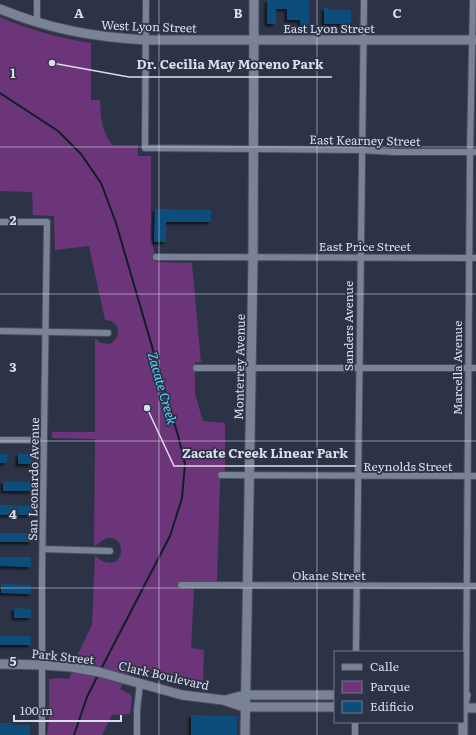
<svg xmlns="http://www.w3.org/2000/svg" width="476" height="735" viewBox="0 0 476 735" font-family="Literata,serif">
  <style>
    .green { fill: #6c357a }
    .lines { fill: none; stroke-linecap: round; stroke-linejoin: round }
    .stream { stroke: #0f1f25; stroke-width: 2 }
    .building { fill: #0c4d7b; filter: url(#shadow) }
    .street-casing { stroke: #494e5e; stroke-width: 8 }
    .secondary-casing { stroke: #494e5e; stroke-width: 11 }
    .street { stroke: #7a8298; stroke-width: 6 }
    .secondary { stroke: #7a8298; stroke-width: 9 }
    .grid { fill: none; stroke: #dadeeb; stroke-width: 1; stroke-opacity: 0.55 }
    .labels { text-anchor: middle; dominant-baseline: central; stroke-width: 3.5; stroke-linejoin: round; paint-order: stroke }
    .street-label { font-size: 12px; fill: #dadeeb; stroke: #2d3347 }
    .water-label { font-size: 13px; font-style: italic; fill: #56d4fc; stroke: #2d3347 }
    .grid-label { font-size: 13px; text-anchor: middle; font-weight: bold; fill: #dadeeb; stroke: #2d3347; stroke-width: 3.5; stroke-linejoin: round; paint-order: stroke }
    .leader { fill: none; stroke: #dadeeb; stroke-width: 1.5 }
    .callout-dot { fill: #dadeeb; stroke: #2d3347; stroke-width: 1.5 }
    .callout-label { font-size: 13px; text-anchor: middle; font-weight: bold; fill: #dadeeb; stroke: #2d3347; stroke-width: 3.5; stroke-linejoin: round; paint-order: stroke }
  </style>
  <defs>
    <filter id="shadow"><feDropShadow dx="-2.5" dy="2.5" stdDeviation="1" flood-color="#0009"/></filter>
  </defs>
  <rect width="100%" height="100%" fill="#2d3347"/>
  <path class="green" d="M0,17C29,30 60,38 91,43V100H100C101,119 101,128 112,145H138V156H151V237L156,262L192,263L201,362H195V394L203,421L225,423V470L220,481L217,581H180V588L194,589L191,648L204,650L203,684L170,678L132,668L120,689L130,694L132,697L130,714L112,715L102,735H47L49,721V679L61,678L69,679L77,656L92,625L95,555C98,558 101,561 105,562C125,568 127,536 108,538C102,539 100,544 94,546L95,439L52,438V432H95V338L100,343L110,344C123,337 120,320 105,320L89,246L55,250L54,216L33,215L32,192L0,191Z"/>
  <g class="lines">
    <g class="stream">
      <path d="M0,93L58,131L81,154L101,183L116,223L179,439L185,464L182,498L170,536L101,669"/>
      <path d="M74,735L87,697L98,675"/>
    </g>
  </g>
  <g class="building">
    <path d="M267,0H309V25H300V20H287V9H276V24H267Z"/>
    <path d="M324,8H329V10H351V24H324Z"/>
    <path d="M155,209L211,210V222H166V242H154Z"/>
    <rect x="0" y="454" width="7" height="9"/>
    <path d="M18,454H33L32,464H18Z"/>
    <path d="M3,481L32,482V491H3Z"/>
    <path d="M0,505L32,506V515H0Z"/>
    <rect x="0" y="533" width="32" height="9"/>
    <path d="M0,557H31V567L0,566Z"/>
    <path d="M1,584L31,585V594L1,593Z"/>
    <path d="M14,608L31,609V618H14Z"/>
    <rect x="0" y="636" width="31" height="9"/>
    <path d="M191,715L237,716V735H191Z"/>
    <path d="M0,723H13V725H30V735H0Z"/>
  </g>
  <g class="lines">
    <g class="street-casing">
      <g id="street">
        <path d="M37,0V22"/>
        <path d="M146,0L145,148L361,150L395,152H476"/>
        <path d="M0,222H47L42,577V735"/>
        <path d="M156,257L476,258"/>
        <path d="M0,331L108,333"/>
        <path d="M196,368H476"/>
        <path d="M0,440H44"/>
        <path d="M221,475L476,476"/>
        <path d="M43,549L110,551"/>
        <path d="M181,585L476,586"/>
        <path d="M356,652L364,0"/>
        <path d="M466,695L470,152L473,0"/>
        <path d="M137,735V710L140,683"/>
        <path d="M355,735V722"/>
      </g>
    </g>
    <g class="secondary-casing">
      <g id="secondary">
        <path d="M0,9C48,29 94,37 146,40H476"/>
        <path d="M0,664L43,665L71,667L99,672L182,695L223,700L244,707H335"/>
        <path d="M225,700L245,695H335"/>
        <path d="M463,708H476"/>
        <path d="M245,735L253,258L254,0"/>
        <path d="M463,735V708L466,695"/>
      </g>
    </g>
    <use href="#street" class="street"/>
    <use href="#secondary" class="secondary"/>
  </g>
  <path class="grid" d="M159,0V735M317,0V735M0,147H476M0,294H476M0,441H476M0,588H476"/>
  <g class="labels">
    <g class="street-label">
      <text transform="translate(149 26) rotate(2)">West Lyon Street</text>
      <text x="329" y="28">East Lyon Street</text>
      <text transform="translate(365 140) rotate(1)">East Kearney Street</text>
      <text x="365" y="246">East Price Street</text>
      <text transform="translate(348 326) rotate(-90)">Sanders Avenue</text>
      <text transform="translate(239 367) rotate(-89)">Monterrey Avenue</text>
      <text transform="translate(457 368) rotate(-90)">Marcella Avenue</text>
      <text x="408" y="466">Reynolds Street</text>
      <text transform="translate(33 479) rotate(-89)">San Leonardo Avenue</text>
      <text x="329" y="575">Okane Street</text>
      <text transform="translate(63 656) rotate(6)">Park Street</text>
      <text transform="translate(164 675) rotate(13)">Clark Boulevard</text>
    </g>
    <g class="water-label">
      <text transform="translate(163 388) rotate(74)">Zacate Creek</text>
    </g>
  </g>
  <g class="grid-label">
    <text x="79" y="18">A</text>
    <text x="238" y="18">B</text>
    <text x="397" y="18">C</text>
    <text x="13" y="78">1</text>
    <text x="13" y="225">2</text>
    <text x="13" y="372">3</text>
    <text x="13" y="519">4</text>
    <text x="13" y="666">5</text>
  </g>
  <path class="leader" d="M52 63L129 77H332M147 408L174 466H356"/>
  <g class="callout-dot">
    <circle cx="52" cy="63" r="4"/>
    <circle cx="147" cy="408" r="4"/>
  </g>
  <g class="callout-label">
    <text x="230" y="69">Dr. Cecilia May Moreno Park</text>
    <text x="265" y="458">Zacate Creek Linear Park</text>
  </g>
  <rect x="334" y="651" width="130" height="72" fill="#2d3347" stroke="#727789"/>
  <rect x="342" y="664" width="20" height="6" fill="#7a8298" stroke="#727789"/>
  <text x="370" y="671" font-size="12" fill="#dadeeb">Calle</text>
  <rect x="342" y="681" width="20" height="12" fill="#6c357a" stroke="#727789"/>
  <text x="370" y="691" font-size="12" fill="#dadeeb">Parque</text>
  <rect x="342" y="701" width="20" height="12" fill="#0c4d7b" stroke="#727789"/>
  <text x="370" y="711" font-size="12" fill="#dadeeb">Edificio</text>
  <path d="M14 715v6h107v-6" fill="none" stroke="#dadeeb" stroke-width="2"/>
  <text x="20" y="715" font-size="12" fill="#dadeeb" stroke="#2d3347" stroke-width="3" paint-order="stroke">100 m</text>
</svg>
